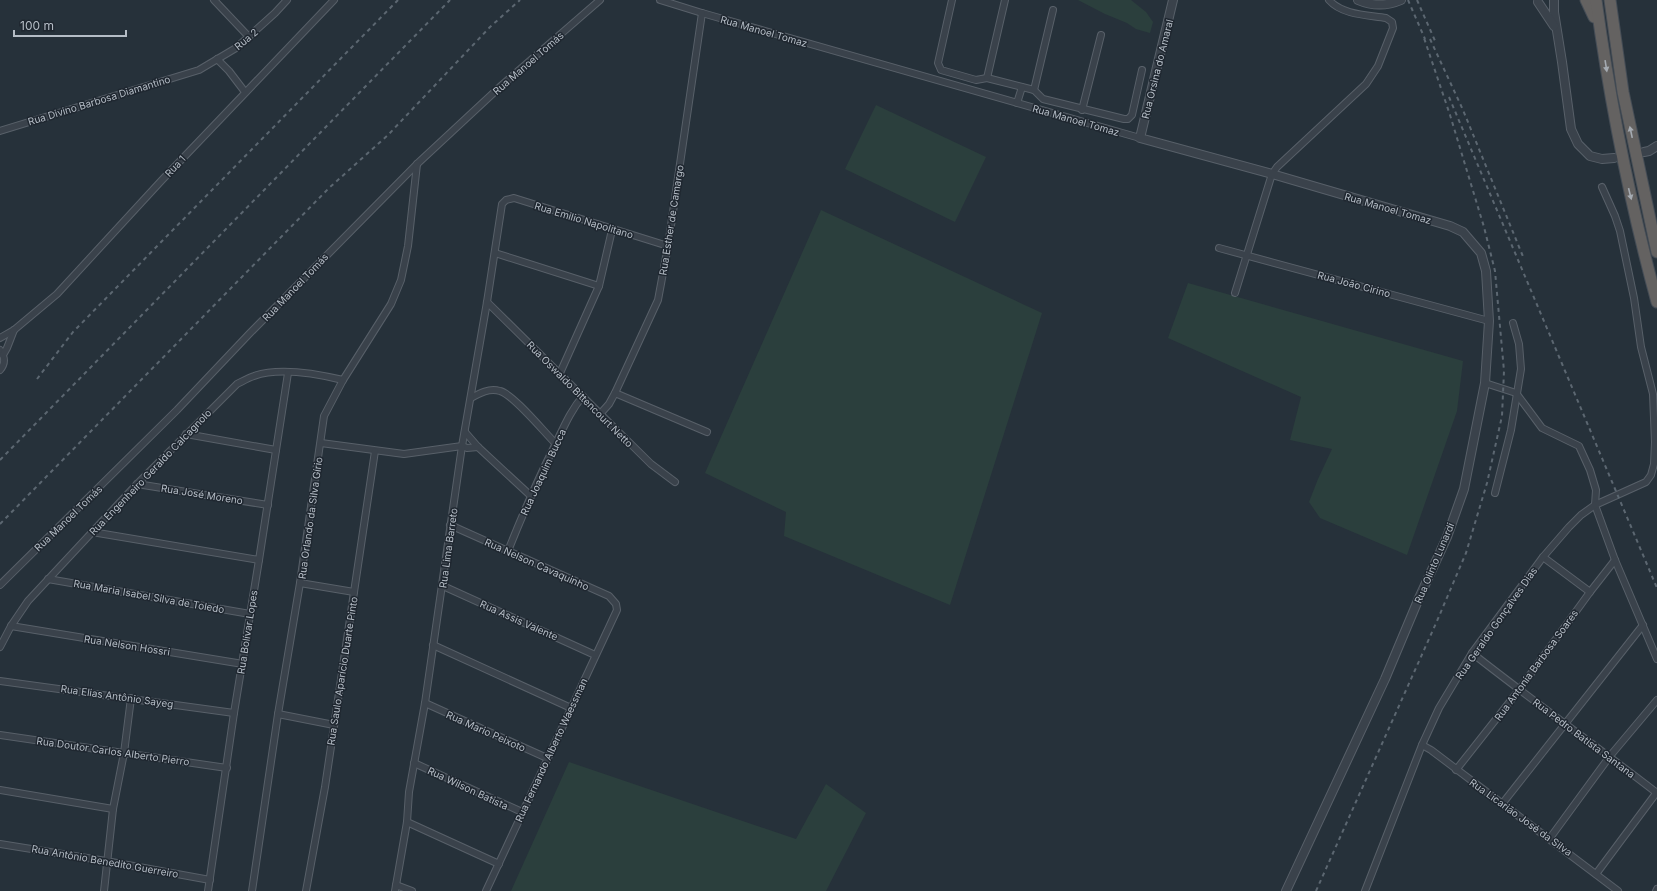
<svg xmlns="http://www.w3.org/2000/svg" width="1657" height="891" viewBox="0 0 1657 891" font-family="Inter,sans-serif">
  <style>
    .green { fill: #2b3f3d }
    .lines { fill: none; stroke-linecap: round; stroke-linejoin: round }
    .minor-casing { stroke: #586069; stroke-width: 8 }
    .tertiary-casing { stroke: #586069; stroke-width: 10 }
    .trunk-casing { stroke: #454d56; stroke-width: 13 }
    .minor { stroke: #3a424b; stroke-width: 6 }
    .tertiary { stroke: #3a424b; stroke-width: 8 }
    .trunk { stroke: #646261; stroke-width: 11 }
    .rail { stroke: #5c6771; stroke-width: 2; stroke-dasharray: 4 4; stroke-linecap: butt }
    .oneway { fill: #a5abb2 }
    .labels { text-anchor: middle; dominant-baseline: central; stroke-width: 3; stroke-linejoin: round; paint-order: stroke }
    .street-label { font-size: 10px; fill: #b5bdc6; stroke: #1f2730 }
  </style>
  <rect width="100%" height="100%" fill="#26313a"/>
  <g class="green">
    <path d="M1078,0H1131L1146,12L1153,22L1150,33L1136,29L1127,23L1105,14Z"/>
    <path d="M876,105L986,157L955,222L845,169Z"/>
    <path d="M821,210L1042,313L950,605L784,536L786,512L705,473Z"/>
    <path d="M1188,283L1463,361L1457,411L1407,555L1320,518L1309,502L1318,479L1332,449L1290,440L1301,397L1168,338Z"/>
    <path d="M569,762L796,839L826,784L866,813L826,891H511Z"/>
  </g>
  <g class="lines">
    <g class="minor-casing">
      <g id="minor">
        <path d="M214,0L249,37"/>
        <path d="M660,0L702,13L1140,138"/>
        <path d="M952,0L938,63L941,70L976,80L987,78L1034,90L1043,99L1124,119H1128L1132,115L1142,70"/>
        <path d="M217,59L229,71L245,92"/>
        <path d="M987,78L1005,0"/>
        <path d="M1034,90L1053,10"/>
        <path d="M1017,103L1022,87"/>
        <path d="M1082,110L1101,35"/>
        <path d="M0,131L199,70L236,48L275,13L287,0"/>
        <path d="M1219,248L1489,321"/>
        <path d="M495,253L599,286"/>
        <path d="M1235,293L1272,174L1277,167L1366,84L1378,66L1393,28L1392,22L1386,18C1368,15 1342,15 1329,0"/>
        <path d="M487,302L651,464L675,482"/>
        <path d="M0,338L14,330L57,294L162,180L334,0"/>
        <path d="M0,350C5,357 6,363 0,370"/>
        <path d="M3,355L7,348L14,330"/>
        <path d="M560,373L599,286L612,230"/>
        <path d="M1485,383L1516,393L1542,428L1579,446L1590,470L1596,490L1595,505L1615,560L1657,659"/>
        <path d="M615,393L707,432"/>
        <path d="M471,398C480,393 489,388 500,391C513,394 544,432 556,444"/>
        <path d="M601,413L609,404L615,393L658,300L668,246L702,13"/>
        <path d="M465,432L478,447L531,496"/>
        <path d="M186,434L276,450"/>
        <path d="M321,443L404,454L462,446L467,448L478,447"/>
        <path d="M137,484L268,505"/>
        <path d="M1495,493L1511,430L1521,369L1519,344L1513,323"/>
        <path d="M450,525L609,596L616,604L617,610L486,891"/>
        <path d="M92,532L259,560"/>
        <path d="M508,551C522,516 537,481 554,447C563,429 570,411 583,396"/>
        <path d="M1543,557L1590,592"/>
        <path d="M48,579L250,614"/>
        <path d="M300,583L354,592"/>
        <path d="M0,585L177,410L250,333L417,164L502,85L600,0"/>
        <path d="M443,586L595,655"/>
        <path d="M11,626L243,664"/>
        <path d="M433,645L571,708"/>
        <path d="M0,647L11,626L28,601L137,484L237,384C243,381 248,378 254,376C279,367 318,374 343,380"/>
        <path d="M1472,653C1533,701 1596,746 1657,793"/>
        <path d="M0,681L234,713"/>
        <path d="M425,703L547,758"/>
        <path d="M278,714L334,725"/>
        <path d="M0,735L227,768"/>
        <path d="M1422,745L1431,750L1618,891"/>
        <path d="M414,763L522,812"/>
        <path d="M1456,770L1519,690L1590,592L1615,560"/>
        <path d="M0,790L113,809"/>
        <path d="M1502,804L1643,625"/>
        <path d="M407,822L499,864"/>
        <path d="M1550,838L1610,756L1657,700"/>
        <path d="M0,844L106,861L210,880"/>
        <path d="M1596,874L1657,792"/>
        <path d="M396,885L412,891"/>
        <path d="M104,891L113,809L124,753L131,698"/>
        <path d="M208,891L234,713L259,560L288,373"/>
        <path d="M252,891L278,714L300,583L324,416L343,380L391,304L401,280L408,246L417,164"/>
        <path d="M306,891L325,787L375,451"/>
        <path d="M395,891L407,822L409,792L425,703L462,446L487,302L502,204L506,200L514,198L668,246"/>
        <path d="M1365,891L1422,745L1439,708L1472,653L1543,557L1569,527L1581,515L1595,505L1646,482L1651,475L1654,464L1655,442L1653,394L1641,347L1634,298L1620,231L1615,216L1602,187"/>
        <path d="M1656,891L1657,889"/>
      </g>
    </g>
    <g class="tertiary-casing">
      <g id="tertiary">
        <path d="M1173,0L1140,138L1272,174L1450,226L1463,232L1481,253L1486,271L1489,321L1485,383L1464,489L1447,537L1419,598L1385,679L1286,891"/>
        <path d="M1358,0C1372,6 1387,6 1401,0"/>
        <path d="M1554,0V12L1562,62L1571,129L1578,144L1590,156L1602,159L1614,158"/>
        <path d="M1538,2L1554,26"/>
        <path d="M1644,152L1649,151L1657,146"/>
      </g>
    </g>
    <g class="trunk-casing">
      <g id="trunk">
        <path d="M1586,0L1594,17"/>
        <path d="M1596,0C1610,102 1630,203 1657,302"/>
        <path d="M1610,0L1623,92L1657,252"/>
      </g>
    </g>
    <use href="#minor" class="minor"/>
    <use href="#tertiary" class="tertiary"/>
    <use href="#trunk" class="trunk"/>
    <g class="rail">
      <path d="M1408,0L1425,39"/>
      <path d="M1417,0L1436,43"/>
      <path d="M1430,39L1463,110L1524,259"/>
      <path d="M1449,97L1657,588"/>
      <path d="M37,379L73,332L398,0"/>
      <path d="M0,460L450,0"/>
      <path d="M0,524L329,188L388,135L490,27L520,0"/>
      <path d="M1316,891L1437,621L1466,553L1487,483L1502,416L1504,371L1495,271L1484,227L1450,115L1423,35"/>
    </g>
  </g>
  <defs><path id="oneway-solid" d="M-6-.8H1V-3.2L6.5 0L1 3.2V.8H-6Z"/></defs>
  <g class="oneway">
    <use href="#oneway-solid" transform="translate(1606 66) rotate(81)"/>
    <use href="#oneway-solid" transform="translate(1631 132) rotate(-102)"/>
    <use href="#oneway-solid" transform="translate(1630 194) rotate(76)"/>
  </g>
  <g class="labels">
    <g class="street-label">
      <text transform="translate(764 31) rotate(16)">Rua Manoel Tomaz</text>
      <text transform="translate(246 39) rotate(-40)">Rua 2</text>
      <text transform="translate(528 63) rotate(-41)">Rua Manoel Tomás</text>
      <text transform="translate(1157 69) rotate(-76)">Rua Orsina do Amaral</text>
      <text transform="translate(99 100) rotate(-17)">Rua Divino Barbosa Diamantino</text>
      <text transform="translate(1076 120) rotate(16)">Rua Manoel Tomaz</text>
      <text transform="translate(175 166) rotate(-47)">Rua 1</text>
      <text transform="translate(1388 208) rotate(16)">Rua Manoel Tomaz</text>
      <text transform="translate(584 220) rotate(17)">Rua Emilio Napolitano</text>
      <text transform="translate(671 220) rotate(-81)">Rua Esther de Camargo</text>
      <text transform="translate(1354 284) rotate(15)">Rua João Cirino</text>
      <text transform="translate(295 287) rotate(-46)">Rua Manoel Tomás</text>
      <text transform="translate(580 394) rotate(45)">Rua Oswaldo Bittencourt Netto</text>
      <text transform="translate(150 472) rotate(-46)">Rua Engenheiro Geraldo Calcagnolo</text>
      <text transform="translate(543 472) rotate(-65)">Rua Joaquim Bucca</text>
      <text transform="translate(202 494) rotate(9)">Rua José Moreno</text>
      <text transform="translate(68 518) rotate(-44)">Rua Manoel Tomás</text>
      <text transform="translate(310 518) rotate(-82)">Rua Orlando da Silva Gírio</text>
      <text transform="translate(448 548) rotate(-82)">Rua Lima Barreto</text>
      <text transform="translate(1434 563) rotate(-67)">Rua Olinto Lunardi</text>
      <text transform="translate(537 564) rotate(24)">Rua Nelson Cavaquinho</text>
      <text transform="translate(149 596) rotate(10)">Rua Maria Isabel Silva de Toledo</text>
      <text transform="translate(519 620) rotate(24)">Rua Assis Valente</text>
      <text transform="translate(1496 623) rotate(-55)">Rua Geraldo Gonçalves Dias</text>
      <text transform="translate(247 632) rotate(-81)">Rua Bolívar Lopes</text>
      <text transform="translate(127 645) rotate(9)">Rua Nelson Hossri</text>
      <text transform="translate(1536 665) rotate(-54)">Rua Antonia Barbosa Soares</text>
      <text transform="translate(342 671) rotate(-81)">Rua Saulo Aparício Duarte Pinto</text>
      <text transform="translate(117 696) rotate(8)">Rua Elias Antônio Sayeg</text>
      <text transform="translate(486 731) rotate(24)">Rua Mario Peixoto</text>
      <text transform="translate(1584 738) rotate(37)">Rua Pedro Batista Santana</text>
      <text transform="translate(551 750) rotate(-65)">Rua Fernando Alberto Waessman</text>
      <text transform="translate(113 751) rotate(8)">Rua Doutor Carlos Alberto Pierro</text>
      <text transform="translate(468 788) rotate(25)">Rua Wilson Batista</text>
      <text transform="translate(1521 817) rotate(36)">Rua Licarião José da Silva</text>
      <text transform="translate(105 861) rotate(10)">Rua Antônio Benedito Guerreiro</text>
    </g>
  </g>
  <path d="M14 30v6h112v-6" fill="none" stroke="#b5bdc6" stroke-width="2"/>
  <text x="20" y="30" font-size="12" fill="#b5bdc6" stroke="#1f2730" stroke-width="3" paint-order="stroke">100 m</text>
</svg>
